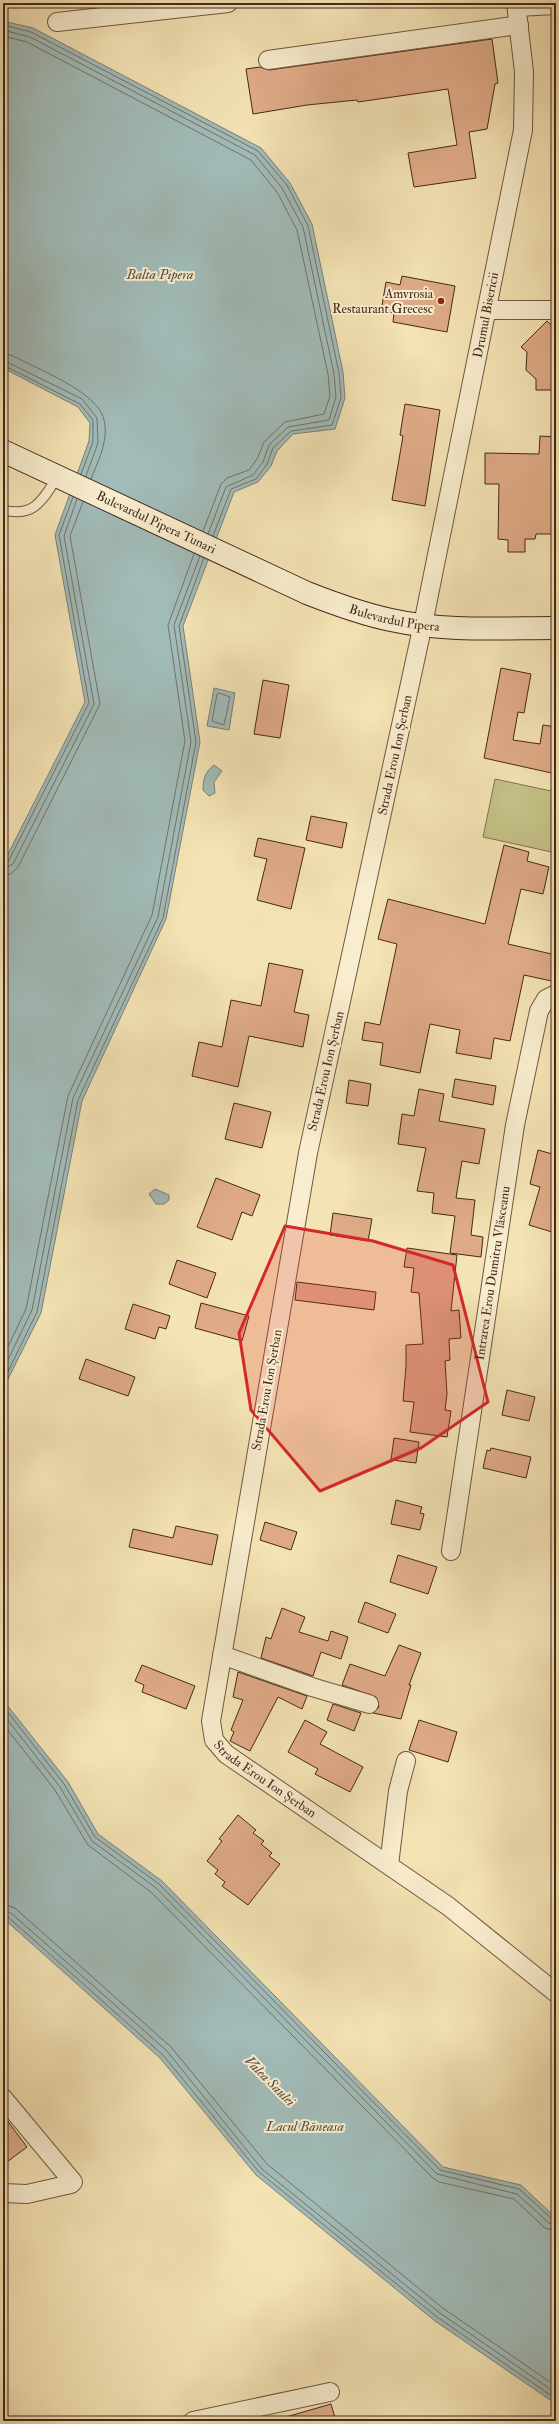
<svg xmlns="http://www.w3.org/2000/svg" width="559" height="2424" viewBox="0 0 559 2424" font-family="'IM FELL Double Pica',serif">
  <style>
    .green { fill: #c4c187; stroke: #847451 }
    .water { fill: #a1bbb8; stroke: #7c8079 }
    .lines { fill: none; stroke-linecap: round; stroke-linejoin: round }
    .shore { stroke: #73726a; stroke-width: 1 }
    .building { fill: #dfab87; stroke: #45281b }
    .lane-casing { stroke: #715741; stroke-width: 11 }
    .street-casing { stroke: #715741; stroke-width: 20 }
    .secondary-casing { stroke: #45281b; stroke-width: 24 }
    .lane { stroke: #f8edce; stroke-width: 9 }
    .street { stroke: #f8edce; stroke-width: 18 }
    .secondary { stroke: #f8edce; stroke-width: 22 }
    .marked { fill: #d62828; fill-opacity: 0.2; stroke: #d62828; stroke-width: 3; stroke-linejoin: round }
    .poi-dot { fill: #8f2418; stroke: #f8edce; stroke-width: 1.5 }
    .labels { text-anchor: middle; dominant-baseline: central; stroke-width: 4; stroke-linejoin: round; paint-order: stroke }
    .poi-label { font-size: 13px; fill: #45281b; stroke: #f8edce; text-anchor: end }
    .street-label { font-size: 13px; fill: #45281b; stroke: #f8edce }
    .water-label { font-size: 14px; font-style: italic; fill: #5c4d42; stroke: #f8edce }
  </style>
  <rect width="100%" height="100%" fill="#f4e3b4"/>
  <filter id="stains"><feTurbulence type="fractalNoise" baseFrequency=".005" numOctaves="4"/><feColorMatrix values="0 0 0 0 .2 0 0 0 0 .09 0 0 0 0 .02 0 0 0 .5 -.17"/></filter>
  <radialGradient id="worn" r=".72"><stop offset=".6" stop-color="#630" stop-opacity="0"/><stop offset="1" stop-color="#630" stop-opacity=".3"/></radialGradient>
  <path class="green" d="M495,779L556,792V853L483,837Z"/>
  <g class="water">
    <path d="M3,21L33,28L261,148L290,183L312,224L343,372L345,398L335,429L293,434L277,451L271,466L258,482L234,492L183,626L200,742L166,919L82,1101L41,1313L3,1389V864L85,702L55,535L89,441L90,423L78,407L3,368Z"/>
    <path d="M214,688L235,693L229,730L207,726Z"/>
    <path d="M214,765L222,771L214,782L215,793L209,796L203,790C203,779 205,772 214,765Z"/>
    <path d="M155,1189L169,1195V1200L164,1204H156L149,1194Z"/>
    <path d="M3,1700L68,1782L98,1834L162,1881L443,2167L521,2185L556,2218V2404L435,2321L256,2175L160,2058L3,1918Z"/>
  </g>
  <g class="lines">
    <g class="shore">
      <path d="M3,25L31,32L258,151L287,185L308,226L339,373L341,398L332,425L291,431L273,448L267,464L256,479L231,489L213,536"/>
      <path d="M3,30L30,37L255,155L282,188L303,227L334,374L336,397L329,420L288,427L269,445L263,462L253,475L226,487L208,534"/>
      <path d="M3,36L27,42L251,160L277,192L297,230L328,374L330,396L324,414L285,422L264,442L257,459L249,470L227,478L221,484L203,531"/>
      <path d="M3,354L11,355C35,368 99,392 104,420C109,440 98,461 91,479"/>
      <path d="M3,360L82,399L97,418L98,443L86,476"/>
      <path d="M3,365L80,404L93,420V442L81,474"/>
      <path d="M219,693L230,697L224,725L212,721L217,694Z"/>
      <path d="M3,864L8,862L89,703L59,535L73,497"/>
      <path d="M3,869L13,864L94,704L64,536L77,499"/>
      <path d="M3,875L11,874L18,867L100,704L70,536L83,502"/>
      <path d="M3,1357L26,1309L68,1096L152,915L185,741L168,625L194,554"/>
      <path d="M3,1370L32,1310L73,1098L158,917L191,742L174,625L200,556"/>
      <path d="M3,1382L37,1312L78,1100L163,918L196,742L179,626L204,558"/>
      <path d="M3,1706L64,1784L95,1837L159,1884L440,2170L519,2189L552,2219L556,2220"/>
      <path d="M3,1714L60,1787L92,1841L156,1888L437,2174L517,2194L549,2223L556,2225"/>
      <path d="M3,1724L55,1790L88,1845L152,1893L433,2178L439,2182L514,2199L545,2228L556,2231"/>
      <path d="M3,1904L15,1908L171,2047L267,2164L444,2309L556,2386"/>
      <path d="M3,1910L11,1913L167,2051L262,2169L440,2313L556,2393"/>
      <path d="M3,1915L7,1916L163,2055L259,2172L437,2317L556,2399"/>
    </g>
  </g>
  <g class="building">
    <path d="M492,39L498,83L495,84L487,129L469,132L476,178L414,187L408,153L457,145L448,89L358,102L357,100L307,105L253,114L246,69L260,67L269,70Z"/>
    <path d="M402,276L455,286L447,332L393,322L394,313L381,311L386,282L400,285Z"/>
    <path d="M547,321L556,330V390H536V379L526,370L527,352L521,347Z"/>
    <path d="M405,404L440,410L425,506L392,500L403,436L400,435Z"/>
    <path d="M540,436L556,437V534H536L535,539H525V552H508V540L498,539L499,484H485V453L539,454Z"/>
    <path d="M501,668L531,674L524,713L518,712L513,740L540,744L543,725L556,727V774L484,758Z"/>
    <path d="M263,680L289,685L280,738L254,734Z"/>
    <path d="M311,816L347,823L342,848L306,840Z"/>
    <path d="M258,838L305,848L291,909L257,900L267,859L254,856Z"/>
    <path d="M504,845L529,852L527,861L549,867L543,894L521,889L508,944L556,955V982L524,975L510,1041L494,1038L491,1059L456,1053L460,1030L430,1024L420,1073L380,1065L383,1043L362,1040L365,1022L380,1025L397,944L378,939L388,899L485,924Z"/>
    <path d="M269,963L303,970L294,1012L309,1015L303,1047L249,1036L238,1087L192,1076L199,1042L222,1047L231,1000L261,1006Z"/>
    <path d="M455,1079L496,1086L493,1105L452,1097Z"/>
    <path d="M349,1080L371,1084L368,1106L346,1103Z"/>
    <path d="M419,1089L444,1094L439,1121L485,1129L479,1164L462,1161L456,1198L475,1200L471,1235L483,1237L481,1257L450,1253L455,1216L432,1213L434,1193L417,1191L426,1148L398,1144L402,1114L414,1116Z"/>
    <path d="M234,1103L271,1112L262,1148L225,1139Z"/>
    <path d="M538,1150L556,1155V1218L552,1232L529,1225L540,1187L530,1184Z"/>
    <path d="M216,1178L260,1195L252,1216L242,1212L232,1240L197,1227Z"/>
    <path d="M333,1213L372,1219L368,1241L330,1235Z"/>
    <path d="M407,1248L457,1255L451,1311L459,1310L461,1338L449,1339L450,1360L445,1361L447,1394L445,1410L451,1411L447,1437L410,1432L414,1402L403,1401L406,1366V1345L423,1344L419,1293L411,1292L414,1268L404,1267Z"/>
    <path d="M177,1260L216,1273L207,1298L169,1284Z"/>
    <path d="M297,1282L376,1292L374,1310L295,1300Z"/>
    <path d="M201,1303L249,1316L242,1341L195,1328Z"/>
    <path d="M133,1304L170,1316L166,1329L159,1327L155,1339L125,1329Z"/>
    <path d="M86,1359L135,1377L128,1396L79,1379Z"/>
    <path d="M507,1390L535,1397L529,1421L502,1415Z"/>
    <path d="M394,1438L419,1442L416,1463L391,1460Z"/>
    <path d="M491,1448L531,1457L526,1478L483,1468L487,1450L490,1451Z"/>
    <path d="M396,1500L422,1507L420,1513L424,1514L420,1530L391,1524Z"/>
    <path d="M265,1522L297,1532L291,1550L260,1540Z"/>
    <path d="M176,1526L218,1535L212,1565L129,1547L133,1529L173,1538Z"/>
    <path d="M398,1555L437,1567L428,1594L390,1582Z"/>
    <path d="M365,1602L396,1614L388,1633L358,1622Z"/>
    <path d="M282,1608L305,1617L299,1632L328,1641L331,1631L348,1637L341,1659L321,1652L313,1676L261,1658L266,1637L271,1639Z"/>
    <path d="M399,1645L421,1653L409,1685H411L401,1719L373,1713L379,1707L376,1697L342,1685L350,1664L385,1676Z"/>
    <path d="M142,1665L195,1686L186,1709L142,1692L144,1685L135,1681Z"/>
    <path d="M238,1672L307,1696L302,1709L278,1697L250,1751L230,1741L234,1732L231,1730L243,1700L233,1697Z"/>
    <path d="M333,1704L361,1713L354,1731L327,1720Z"/>
    <path d="M305,1720L327,1732L320,1744L363,1767L350,1792L315,1774L318,1769L288,1752Z"/>
    <path d="M419,1720L457,1732L448,1762L409,1750Z"/>
    <path d="M238,1815L256,1830L253,1833L264,1841L261,1844L272,1853L269,1856L280,1864L248,1905L222,1886L225,1882L215,1874L218,1870L207,1861L222,1841L219,1839Z"/>
    <path d="M3,2115L27,2147L3,2165Z"/>
    <path d="M331,2404L336,2421H286V2417Z"/>
  </g>
  <g class="lines">
    <g class="lane-casing">
      <path id="lane" d="M3,510C35,518 43,499 58,476"/>
    </g>
    <g class="street-casing">
      <g id="street">
        <path id="s1" d="M516,3L524,72L523,130L423,624L308,1153L211,1721L214,1740L226,1754L448,1906L556,1993"/>
        <path d="M517,7L556,5"/>
        <path d="M57,22L228,3"/>
        <path d="M268,60L519,25"/>
        <path d="M487,310H556"/>
        <path id="s2" d="M451,1551L515,1125L539,1011L546,999L556,994"/>
        <path d="M222,1655L312,1687L369,1704"/>
        <path d="M389,1865L398,1791L406,1761"/>
        <path d="M3,2098L73,2182L71,2184L27,2194L3,2193"/>
        <path d="M193,2421L330,2392"/>
      </g>
    </g>
    <g class="secondary-casing">
      <g id="secondary">
        <path id="s3" d="M3,451L307,593C335,604 362,614 391,620C445,632 502,628 556,628"/>
      </g>
    </g>
    <use href="#lane" class="lane"/>
    <use href="#street" class="street"/>
    <use href="#secondary" class="secondary"/>
  </g>
  <path class="marked" d="M285,1226L373,1241L453,1265L488,1402L421,1448L320,1491L251,1410L239,1333Z"/>
  <circle class="poi-dot" cx="441" cy="301" r="4"/>
  <g class="labels">
    <g class="poi-label">
      <text x="433" y="294">Amvrosia<tspan x="433" dy="15">Restaurant Grecesc</tspan></text>
    </g>
    <g class="street-label">
      <text transform="translate(486 315) rotate(-79)">Drumul Bisericii</text>
      <text stroke="none"><textPath href="#s3" startOffset="169">Bulevardul Pipera Tunari</textPath></text>
      <text stroke="none"><textPath href="#s3" startOffset="427">Bulevardul Pipera</textPath></text>
      <text transform="translate(395 755) rotate(-78)">Strada Erou Ion Șerban</text>
      <text transform="translate(326 1071) rotate(-77)">Strada Erou Ion Șerban</text>
      <text stroke="none"><textPath href="#s2" startOffset="281">Intrarea Erou Dumitru Vlăsceanu</textPath></text>
      <text transform="translate(267 1390) rotate(-80)">Strada Erou Ion Șerban</text>
      <text stroke="none"><textPath href="#s1" startOffset="1833">Strada Erou Ion Șerban</textPath></text>
    </g>
    <g class="water-label">
      <text x="160" y="274">Balta Pipera</text>
      <text transform="translate(270 2081) rotate(45)">Valea Saulei</text>
      <text x="305" y="2126">Lacul Băneasa</text>
    </g>
  </g>
  <rect width="559" height="2424" fill="none" stroke="#f4e3b4" stroke-width="16"/>
  <rect x="4" y="4" width="551" height="2416" fill="none" stroke="#45281b" stroke-width="2"/>
  <rect x="8" y="8" width="543" height="2408" fill="none" stroke="#45281b"/>
  <rect width="100%" height="100%" filter="url(#stains)"/>
  <rect width="100%" height="100%" fill="url(#worn)"/>
</svg>
